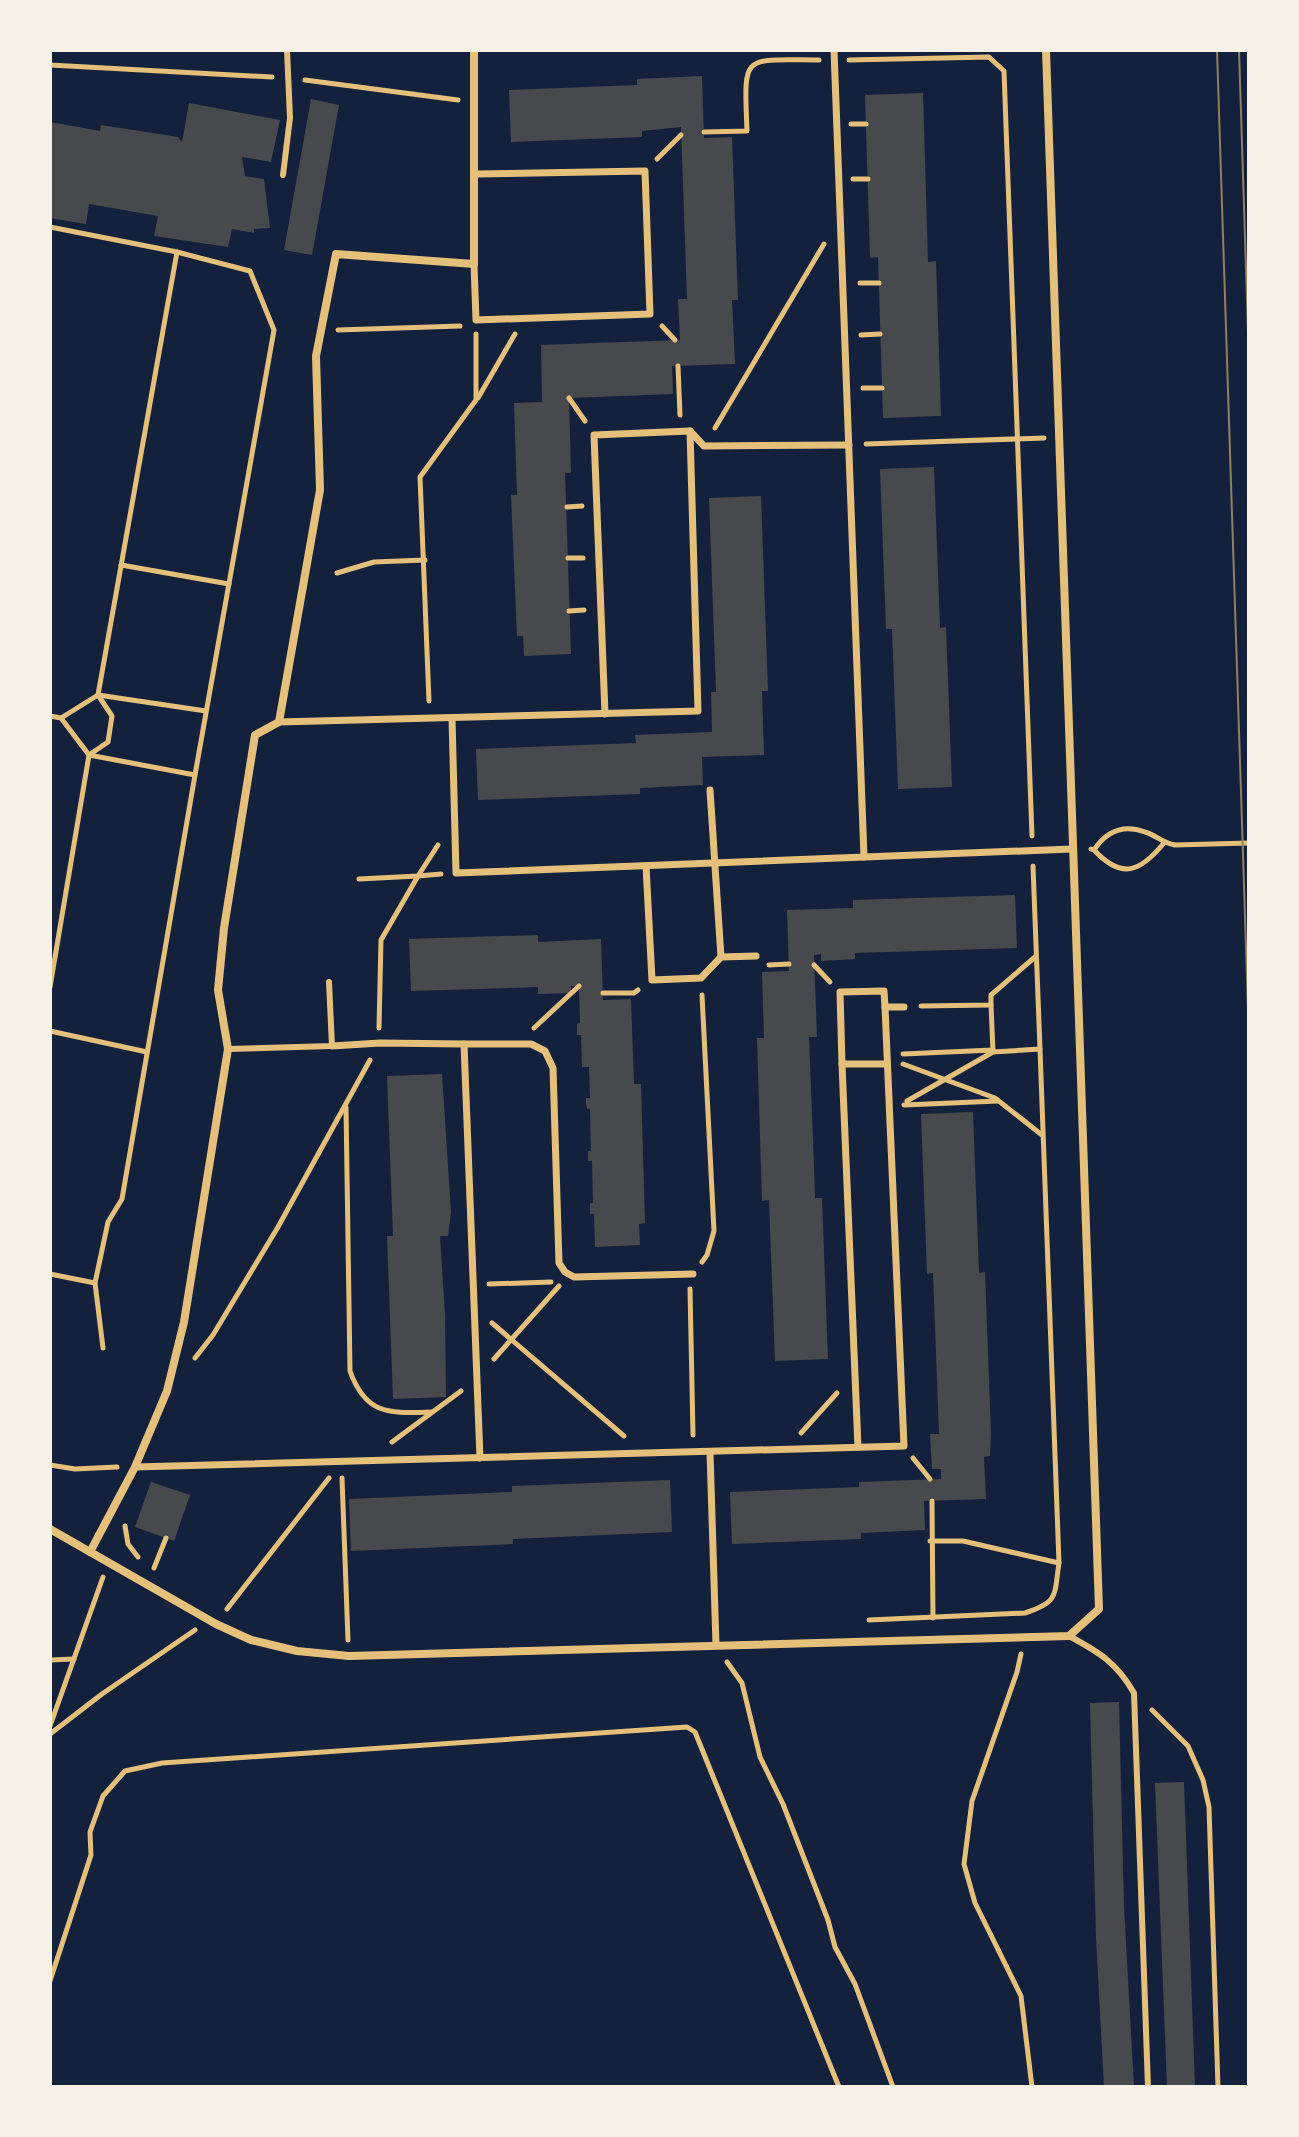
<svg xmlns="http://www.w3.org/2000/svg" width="1299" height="2137" viewBox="0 0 1299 2137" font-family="'Alegreya Sans',sans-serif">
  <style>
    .building { fill: #48494c }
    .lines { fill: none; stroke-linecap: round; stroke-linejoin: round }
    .path { stroke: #e5c07b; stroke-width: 5 }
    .service { stroke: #e5c07b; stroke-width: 6 }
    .pedestrian { stroke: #e5c07b; stroke-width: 7 }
    .minor { stroke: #e5c07b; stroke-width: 8 }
    .tram { stroke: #918062; stroke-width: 2 }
  </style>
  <rect width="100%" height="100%" fill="#14213d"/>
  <g class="building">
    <path d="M702,76L704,138L732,137L738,300H732L735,364L672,366L673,394L569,398L571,473H565L571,654L524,656L523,636H517L511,495H517L514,403L542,402L541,345L680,340L678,299H687L681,127L642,131V137L511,142L509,90L637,85V79Z"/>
    <path d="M923,93L928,262L936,261L941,416L883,418L878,257L870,258L865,95Z"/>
    <path d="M311,99L339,105L312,255L284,250Z"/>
    <path d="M189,103L280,120L271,162L242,157L245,176L264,179L270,228L254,229V233L232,229L228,247L154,236L158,216L89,204L86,224L50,218V122L100,131L101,125L178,137L182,142Z"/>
    <path d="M934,467L940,628L946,627L952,787L898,789L892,629H886L880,469Z"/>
    <path d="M761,496L768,691H762L764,755L702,757L703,785L640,788V794L478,800L476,749L636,743L635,735L712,732L711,692H716L709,498Z"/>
    <path d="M1015,895L1017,948L855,953V959L821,961V954L814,955L817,1037H809L814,1167L815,1198H822L828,1359L775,1361L769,1200L762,1201L757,1038H764L762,972L789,971L787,910L853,908V900Z"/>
    <path d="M538,935V942L601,939L603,1000L631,999L634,1084H641L645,1223L639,1224L640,1245L595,1247L594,1214H590V1203H593L592,1161H588V1151H591L590,1109H587L586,1103V1098H590L589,1067H582L581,1035H577V1024L580,1023L579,986H571V993L538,994V987L411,991L409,939Z"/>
    <path d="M442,1074L451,1212L448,1236H440L445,1314L446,1397L393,1399L387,1236H393L387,1076Z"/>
    <path d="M973,1112L979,1273L985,1272L991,1434L990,1456L984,1457L986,1499L924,1501L925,1530L861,1533V1539L732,1544L730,1492L859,1487V1482L941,1479V1469H932L930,1434H939L933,1273L927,1274L921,1114Z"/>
    <path d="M670,1480L672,1532L513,1539V1544L351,1551L349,1499L512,1492V1486Z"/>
    <path d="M151,1482L190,1495L174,1541L135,1527Z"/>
    <path d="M1119,1702L1124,1907L1134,2087H1104L1096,1938L1090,1703Z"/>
    <path d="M1184,1782L1195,2087H1167L1155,1783Z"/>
  </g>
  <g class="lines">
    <g class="path">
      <path d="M849,60L989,57L1004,71L1032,836"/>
      <path d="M50,65L272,77"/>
      <path d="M305,80L458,100"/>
      <path d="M851,124H866"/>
      <path d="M704,132L747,131C744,52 741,60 819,60"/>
      <path d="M657,159L681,135"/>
      <path d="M853,179H868"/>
      <path d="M50,227L177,252L98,695L112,716L108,742L89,755L50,987"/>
      <path d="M860,283H879"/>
      <path d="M662,326L675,340"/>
      <path d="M338,330L460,326"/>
      <path d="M861,335L880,334"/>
      <path d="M678,366L680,415"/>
      <path d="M863,388H882"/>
      <path d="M478,398L515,334"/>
      <path d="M569,398L585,421"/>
      <path d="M715,428L824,244"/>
      <path d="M866,444L1044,438"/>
      <path d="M567,507L582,506"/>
      <path d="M568,558H583"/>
      <path d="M121,565L229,584"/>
      <path d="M337,573L374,562L425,560"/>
      <path d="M569,611L584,610"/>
      <path d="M429,701L420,477L476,400V334"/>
      <path d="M50,716L61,718L89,755L195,775L274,330L250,271L177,252"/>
      <path d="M61,718L98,695L206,711"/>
      <path d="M1091,849L1094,850C1106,832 1123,824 1145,832C1156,835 1162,843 1175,845L1249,843"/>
      <path d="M1094,850C1122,880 1140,872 1164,843"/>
      <path d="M359,879L418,876L438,845"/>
      <path d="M769,965L789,964"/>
      <path d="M814,965L830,982"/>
      <path d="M603,993H634L638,990"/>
      <path d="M991,1005L993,1051"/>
      <path d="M921,1006L991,1005V995L1035,957"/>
      <path d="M379,1028L381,940L418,876L441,874"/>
      <path d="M534,1028L579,986"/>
      <path d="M50,1031L147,1052"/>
      <path d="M903,1054L993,1050"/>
      <path d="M903,1064L995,1098L1042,1135"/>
      <path d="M907,1101L993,1052L1040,1049L1033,866"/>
      <path d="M904,1105L998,1101"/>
      <path d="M346,1107L350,1371C366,1416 390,1413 432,1412"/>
      <path d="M702,1262L707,1255L714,1231L702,995"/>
      <path d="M50,1274L95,1283L108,1222L122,1199L195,775"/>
      <path d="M95,1283L103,1348"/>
      <path d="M489,1284L551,1282"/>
      <path d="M690,1289L693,1435"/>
      <path d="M492,1323L624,1436"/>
      <path d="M195,1358L213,1335L278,1227L370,1060"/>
      <path d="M494,1359L559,1286"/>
      <path d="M801,1433L837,1393"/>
      <path d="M392,1442L461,1391"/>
      <path d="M913,1458L930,1479"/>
      <path d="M50,1465L75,1469L117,1467"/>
      <path d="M342,1478L348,1640"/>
      <path d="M932,1501L933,1618"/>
      <path d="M125,1526L128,1544L138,1557"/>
      <path d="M930,1541H963L1059,1563"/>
      <path d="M154,1568L166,1538"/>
      <path d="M227,1609L329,1478"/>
      <path d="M869,1620L1025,1613C1059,1602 1054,1596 1059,1563L1040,1049"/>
      <path d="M1021,1654L1017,1672L972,1801L964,1864L975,1903L1021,1996L1032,2087"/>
      <path d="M50,1660L74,1659"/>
      <path d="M727,1662L742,1683L760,1757L783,1804L828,1920L835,1947L855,1984L893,2087"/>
      <path d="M1152,1710L1188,1746L1203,1780L1209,1807L1218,2087"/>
      <path d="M50,1726L103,1577"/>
      <path d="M50,1734L102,1694L195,1630"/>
      <path d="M50,1981L91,1855L90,1832L103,1796L125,1771L162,1763L687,1727L695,1732L839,2087"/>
    </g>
    <g class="service">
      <path d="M283,175L290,118L287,50"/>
      <path d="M228,1049L332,1046L329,982"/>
      <path d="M1069,1636C1099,1652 1117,1663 1134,1693L1148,2087"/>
    </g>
    <g class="pedestrian">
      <path d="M834,50L864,857"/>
      <path d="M474,264L476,320L650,314L645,171L476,174"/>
      <path d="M605,714L594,435L690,431L704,446L849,445"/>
      <path d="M452,718L456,873L1072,849"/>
      <path d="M279,722L698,711L690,431"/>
      <path d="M710,790L721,957"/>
      <path d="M646,866L652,980L701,978L721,957L756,956"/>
      <path d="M464,1044H531L545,1051L553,1068L559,1263L565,1272L574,1277L693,1274"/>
      <path d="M332,1046L380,1043L464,1044L480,1458"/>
      <path d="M842,1064L840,992L884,991L885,1007"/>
      <path d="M858,1447L842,1064H887"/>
      <path d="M710,1452L716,1645"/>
      <path d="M135,1467L904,1446L885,1007H904"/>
    </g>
    <g class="minor">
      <path d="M50,1529L216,1624L251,1640L297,1651L349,1656L1069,1636L1099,1609L1046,50"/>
      <path d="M90,1552L135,1467L167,1391L184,1322L228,1049L218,990L224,928L255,735L279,722L320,490L316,356L336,254L474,264V50"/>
    </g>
    <g class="tram">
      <path d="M1217,50L1249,1040"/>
      <path d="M1239,50L1249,362"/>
    </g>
  </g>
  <rect width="1299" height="2137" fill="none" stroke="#f6f1e7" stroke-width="104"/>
</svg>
